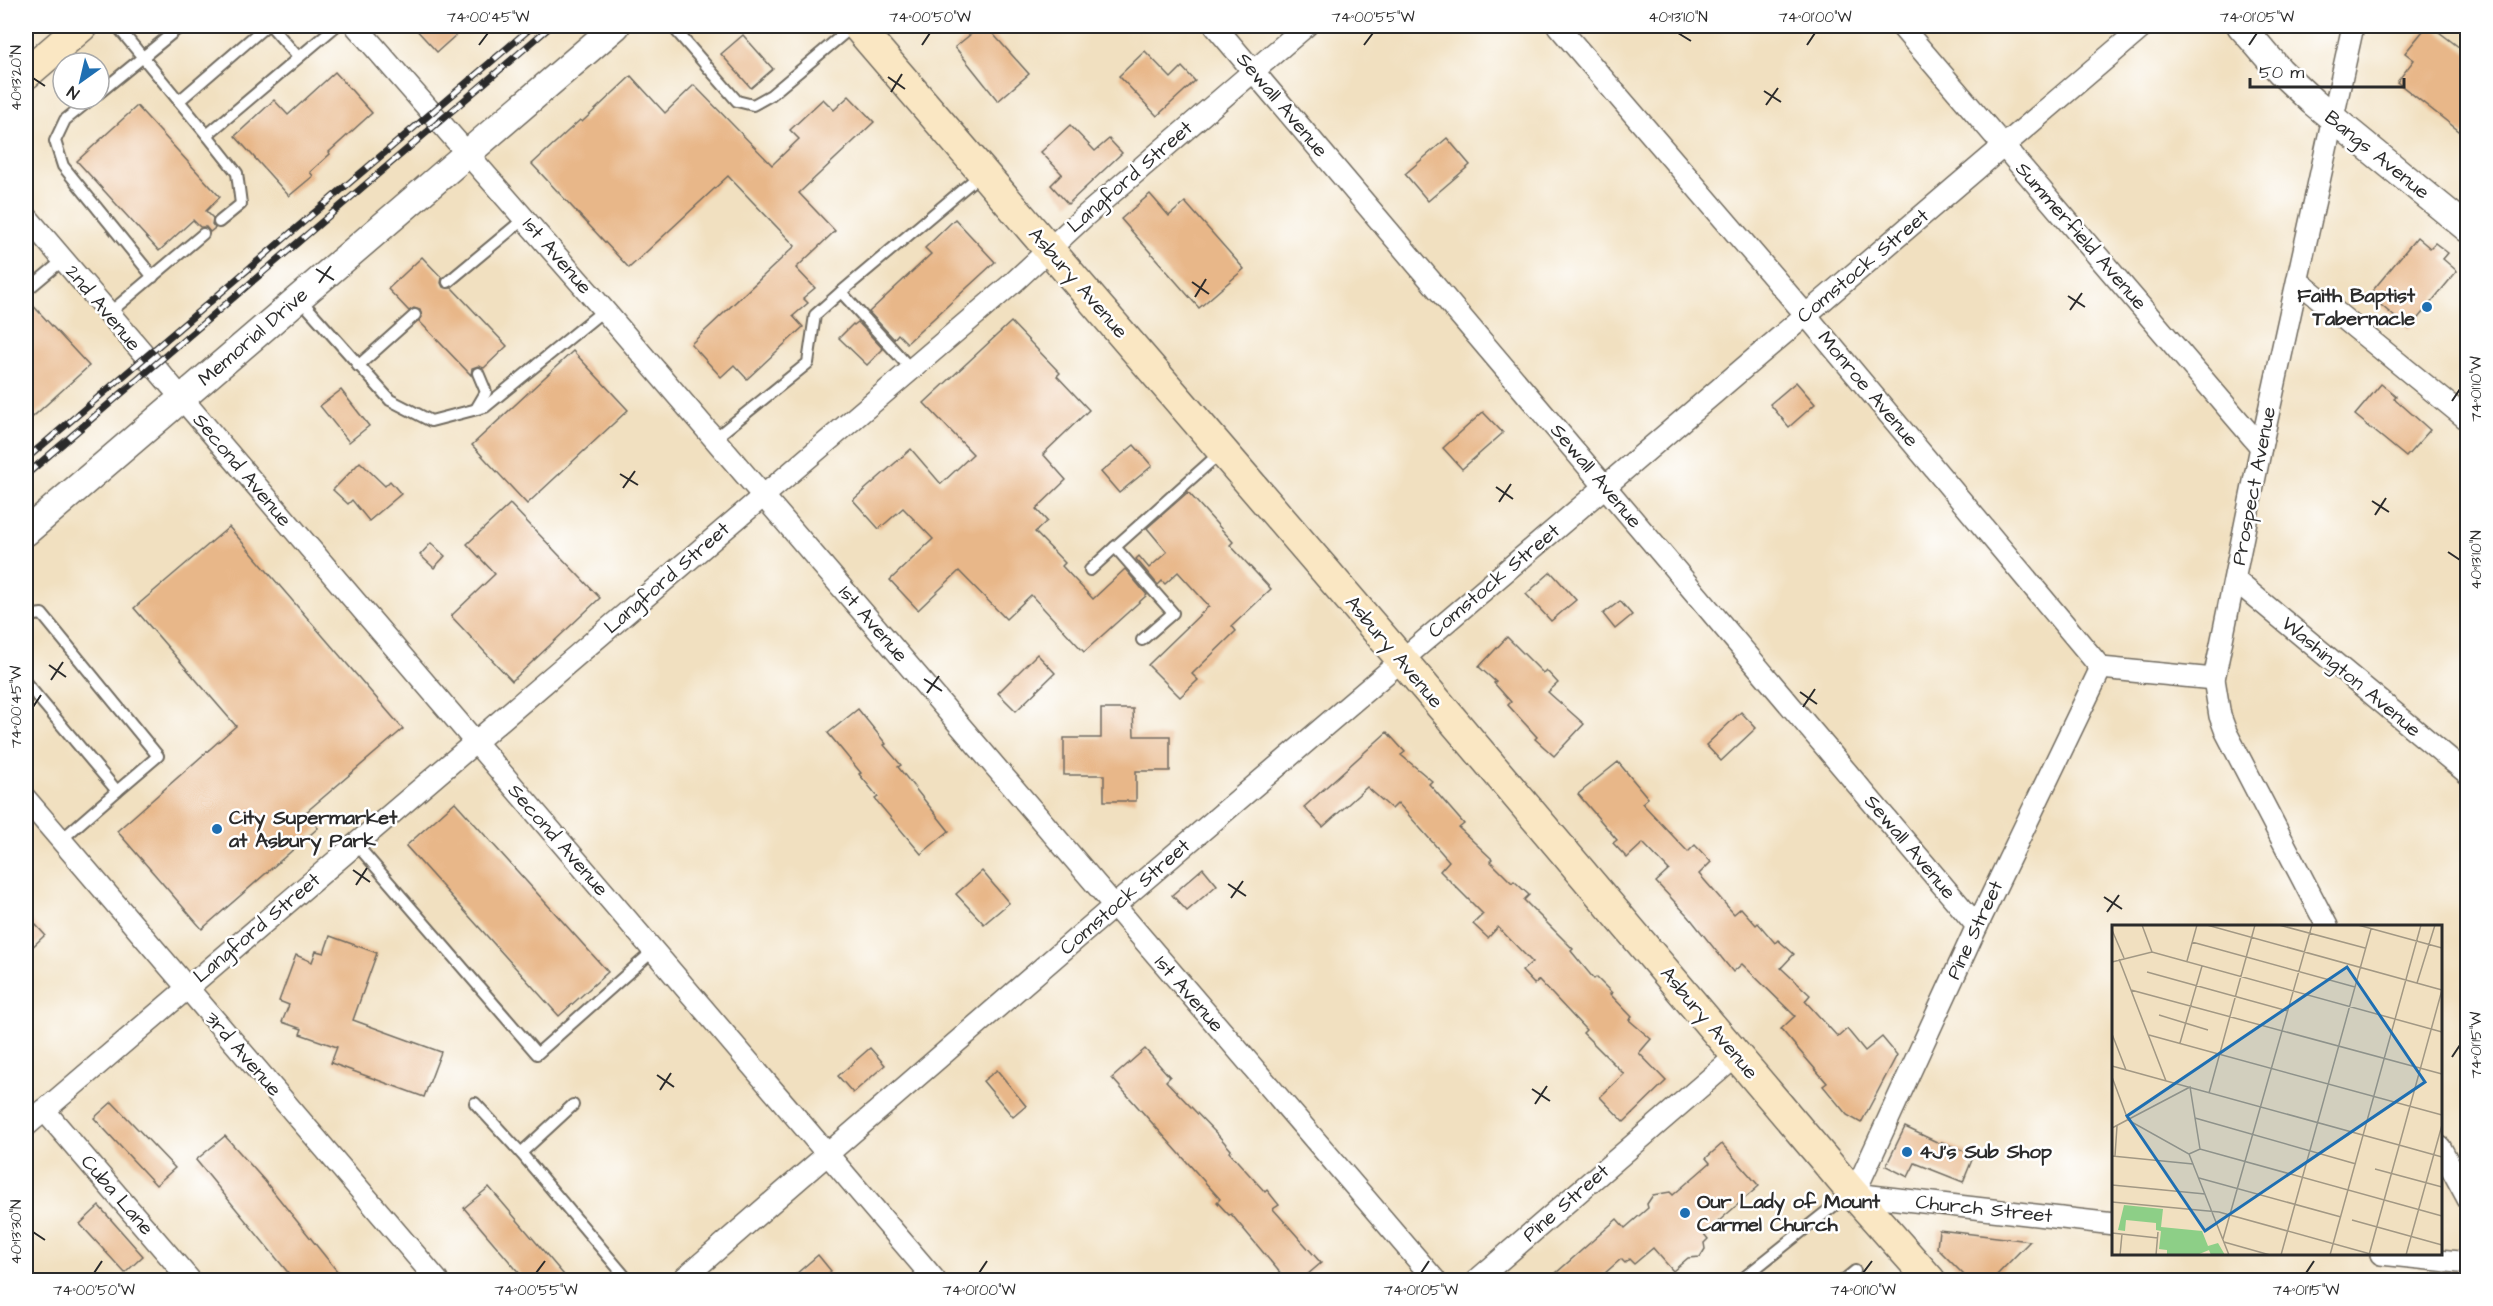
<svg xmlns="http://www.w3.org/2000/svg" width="2493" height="1306" viewBox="0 0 2493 1306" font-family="'Architects Daughter',sans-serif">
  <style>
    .building { fill: #e8b789 }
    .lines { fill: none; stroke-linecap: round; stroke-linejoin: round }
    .service-casing { stroke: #706a5f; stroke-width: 14 }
    .minor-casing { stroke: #706a5f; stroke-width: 24 }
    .tertiary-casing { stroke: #706a5f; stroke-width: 30 }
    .secondary-casing { stroke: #706a5f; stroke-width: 33 }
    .service { stroke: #fff; stroke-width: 10 }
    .minor { stroke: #fff; stroke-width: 21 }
    .tertiary { stroke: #fff; stroke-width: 27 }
    .secondary { stroke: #fae7c3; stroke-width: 30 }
    .rail-casing { stroke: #2b2b2b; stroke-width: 7 }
    .rail { stroke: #fff; stroke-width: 4.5; stroke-dasharray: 14; stroke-linecap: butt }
    .ticks { fill: none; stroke: #2b2b2b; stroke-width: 2 }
    .poi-dot { fill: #1f6fb2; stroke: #fff; stroke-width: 2 }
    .labels { text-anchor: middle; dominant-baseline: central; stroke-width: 5; stroke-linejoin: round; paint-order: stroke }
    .street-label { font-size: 20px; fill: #2b2b2b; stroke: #fff }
    .poi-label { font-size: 20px; font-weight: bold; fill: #2b2b2b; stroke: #fff; text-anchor: start }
    .inset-road { fill: none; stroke: #a29884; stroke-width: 1.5 }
    .view { fill: #1f6fb2; fill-opacity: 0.15; stroke: #1f6fb2; stroke-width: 3 }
    .inset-edge { fill: none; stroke: #2b2b2b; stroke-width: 3 }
    .neatline { fill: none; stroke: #2b2b2b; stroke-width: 2 }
    .ticks-label { font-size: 15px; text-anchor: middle; fill: #2b2b2b }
  </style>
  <rect width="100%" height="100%" fill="#fff"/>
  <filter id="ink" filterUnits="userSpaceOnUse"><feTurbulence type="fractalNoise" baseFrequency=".0167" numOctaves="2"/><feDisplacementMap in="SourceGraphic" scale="12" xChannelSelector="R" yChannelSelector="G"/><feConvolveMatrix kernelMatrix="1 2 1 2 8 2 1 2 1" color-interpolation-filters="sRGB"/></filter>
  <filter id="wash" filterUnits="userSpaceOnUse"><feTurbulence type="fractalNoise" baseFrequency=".008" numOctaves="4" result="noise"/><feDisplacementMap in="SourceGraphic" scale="24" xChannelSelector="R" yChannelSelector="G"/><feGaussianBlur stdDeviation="1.35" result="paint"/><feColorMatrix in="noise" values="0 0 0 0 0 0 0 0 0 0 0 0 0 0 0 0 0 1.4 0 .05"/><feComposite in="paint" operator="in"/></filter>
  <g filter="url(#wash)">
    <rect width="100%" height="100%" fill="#f1e0c0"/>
    <g id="blocks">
      <g class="building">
        <path d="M413,26H466L437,52Z"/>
        <path d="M981,26H986L1029,74L998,101L955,47Z"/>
        <path d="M2427,26H2431L2468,54V138L2397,82L2414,60L2405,53Z"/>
        <path d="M743,35L773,69L751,88L721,54Z"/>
        <path d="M1145,51L1171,78L1182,67L1195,81L1157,116L1119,76Z"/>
        <path d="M335,72L372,113L329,152L330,154L310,172L313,176L289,196L235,136L274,100L288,115Z"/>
        <path d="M631,76L665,113L694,85L772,165L799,139L790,130L823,99L834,110L849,96L874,122L799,193L835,231L796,268L815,288L803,298L808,303L793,316L803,327L747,379L734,365L721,377L691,344L795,246L728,176L629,268L532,164L580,120L582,122Z"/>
        <path d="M137,106L220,197L206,211L213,218L212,224L215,228L210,232L206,227H200L193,220L159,251L77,161Z"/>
        <path d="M1070,125L1095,151L1109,139L1122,153L1068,204L1051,185L1062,174L1041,152Z"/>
        <path d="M1447,138L1470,165L1428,201L1405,174Z"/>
        <path d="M1150,194L1169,216L1185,202L1244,269L1199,308L1121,219Z"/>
        <path d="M955,219L995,262L907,343L898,334L894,339L869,312L931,254L925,248Z"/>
        <path d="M2417,237L2430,248L2435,243L2448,253L2443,259L2457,271L2409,329L2369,295Z"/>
        <path d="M422,257L442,278L441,283L443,287L452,288L507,346L484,368L478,366L472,368L471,375L419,321L422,317L420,310L414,308L409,311L388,289Z"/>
        <path d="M26,298L89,366L26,423Z"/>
        <path d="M858,322L883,349L867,365L839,338L853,324L854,325Z"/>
        <path d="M1011,322L1060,373L1057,376L1089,410L1043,454L1066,480L1036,509L1047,521L1035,532L1065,563L1062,566L1093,599L1125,569L1147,595L1084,652L1031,595L1006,619L959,571L918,610L890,580L933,539L903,508L879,529L853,500L911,449L941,484L973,454L924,403Z"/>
        <path d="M573,351L628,410L527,504L472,445Z"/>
        <path d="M1796,382L1815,404L1789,427L1770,404Z"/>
        <path d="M2381,384L2396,396L2394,398L2430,430L2406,457L2355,415Z"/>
        <path d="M341,390L369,426L349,442L320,406Z"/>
        <path d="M1483,412L1503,433L1462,469L1443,448Z"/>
        <path d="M1134,445L1152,466L1119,493L1101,472Z"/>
        <path d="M360,462L385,486L390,481L401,494L369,521L352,500L348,504L333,490Z"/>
        <path d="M1188,492L1233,542L1230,545L1271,589L1232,626L1236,631L1192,674L1198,680L1180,697L1148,665L1209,606L1178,572L1165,584L1162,581L1158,585L1136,559L1139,556L1149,568L1167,552L1147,528Z"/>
        <path d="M510,504L600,598L512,681L451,616L495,574L467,544Z"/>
        <path d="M229,527L403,729L305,813L318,828L202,929L117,831L236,726L134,608Z"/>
        <path d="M431,543L445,556L434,568L420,555Z"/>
        <path d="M1551,572L1576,600L1551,621L1526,594Z"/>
        <path d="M1620,601L1632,615L1615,629L1603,614Z"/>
        <path d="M1507,637L1543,673L1546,670L1558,683L1548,692L1584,724L1554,756L1535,739L1537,737L1508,705L1511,702L1494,683L1496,682L1479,667Z"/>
        <path d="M1037,654L1055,673L1016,711L998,693Z"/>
        <path d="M858,709L886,744L884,745L901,765L898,767L949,831L921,854L875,799L878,797L859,774L861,773L828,733Z"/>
        <path d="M1101,709H1133L1134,736H1170V771H1136V801H1104V775H1064V738H1101Z"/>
        <path d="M1741,712L1756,728L1721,761L1706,745Z"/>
        <path d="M1387,732L1405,752L1401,755L1432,781L1429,784L1464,824L1459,828L1492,859L1490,861L1512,883L1514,881L1529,895L1524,900L1573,949L1571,951L1594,979L1596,977L1612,993L1610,994L1632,1017L1629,1020L1651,1039L1639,1053L1666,1081L1624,1122L1600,1097L1624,1074L1583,1033L1586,1030L1539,980L1534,984L1522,971L1532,962L1498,927L1488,938L1473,924L1483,914L1440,871L1449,861L1398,803L1392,809L1367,787L1323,827L1304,807Z"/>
        <path d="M1618,762L1648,798L1642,803L1688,852L1695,845L1711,862L1699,874L1734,914L1741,908L1756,925L1758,923L1775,943L1778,940L1794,954L1781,968L1810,995L1805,1001L1838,1037L1847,1029L1865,1051L1882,1037L1897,1055L1861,1123L1847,1115L1823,1086L1827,1083L1781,1029L1795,1016L1742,964L1733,972L1689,917L1656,882L1669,870L1643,843L1627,858L1613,843L1617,840L1578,794Z"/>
        <path d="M455,802L608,972L559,1016L406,846Z"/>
        <path d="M1203,868L1217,885L1187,911L1172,895Z"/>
        <path d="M982,871L1009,903L984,924L956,894Z"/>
        <path d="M26,914L45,935L26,953Z"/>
        <path d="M330,936L377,953L353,1020L441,1052L424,1097L331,1063L337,1047L300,1034L302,1029L282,1022L289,1005L279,1001L296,955L312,962L316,951L324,953Z"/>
        <path d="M870,1048L885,1065L853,1093L838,1076Z"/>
        <path d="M1145,1049L1170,1077L1166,1081L1218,1135L1231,1150L1229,1152L1265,1192L1267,1190L1279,1205L1273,1209L1321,1263L1300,1281H1287L1231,1214L1229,1215L1217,1202L1220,1199L1112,1078Z"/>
        <path d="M997,1070L1026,1106L1013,1117L983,1081Z"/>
        <path d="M112,1102L175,1168L156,1185L94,1118Z"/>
        <path d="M1905,1127L1941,1144L1942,1142L1974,1155L1963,1182L1915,1163L1908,1177L1886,1166Z"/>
        <path d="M225,1136L264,1180L345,1281H295L196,1160Z"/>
        <path d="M1722,1144L1759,1186L1704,1234L1708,1239L1704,1243L1705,1249L1700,1257L1688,1258L1673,1271L1653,1248L1634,1264L1629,1259L1625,1263L1621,1259L1596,1281H1547L1617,1219L1625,1228L1648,1208L1647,1204L1653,1195L1670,1192L1673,1195L1710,1163L1706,1158Z"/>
        <path d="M489,1187L569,1281H526L464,1208Z"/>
        <path d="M99,1206L143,1256L125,1273L80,1224Z"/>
        <path d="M1939,1230L2030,1241L1991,1281H1970L1937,1248Z"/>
        <path d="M818,1255L831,1271L820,1281H788Z"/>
      </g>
    </g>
  </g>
  <g filter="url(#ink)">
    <use href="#blocks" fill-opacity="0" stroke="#706a5f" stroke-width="1.5"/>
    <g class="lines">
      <g class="service-casing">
        <g id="service">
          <path d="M117,26L207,135L336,26"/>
          <path d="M271,26L298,57"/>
          <path d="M672,26L737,101L753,105L771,95L853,26"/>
          <path d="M99,93L181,26"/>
          <path d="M91,99L65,120L55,141L63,166L153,277"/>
          <path d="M179,101L266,26"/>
          <path d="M207,135L237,173L241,204L219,222"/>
          <path d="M448,282L525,218"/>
          <path d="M26,291L63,260"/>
          <path d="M841,292L981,174"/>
          <path d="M299,298L390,400L431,421L485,407L604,310"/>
          <path d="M108,314L203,234"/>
          <path d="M358,366L415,315"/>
          <path d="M476,409L486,392L478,373"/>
          <path d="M714,439L808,363L815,315L841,292L911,369"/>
          <path d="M1090,570L1115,547"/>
          <path d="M26,616L42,614L158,756L117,791"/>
          <path d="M1142,640L1173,613L1115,547L1220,453"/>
          <path d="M26,683L117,791L61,840"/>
          <path d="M356,844L537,1054L653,951"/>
          <path d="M475,1103L521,1153"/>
          <path d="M573,1105L521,1153L628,1280"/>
          <path d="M1741,1280L1851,1192"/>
          <path d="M1844,1280L1855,1271"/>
        </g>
      </g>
      <g class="minor-casing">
        <g id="minor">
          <path d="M356,26L604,310L1435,1280"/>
          <path d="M1215,26L1977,926"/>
          <path d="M1558,26L1806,315L2101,668L2214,679"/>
          <path d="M1901,26L2261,447"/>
          <path d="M26,216L935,1280"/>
          <path d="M2298,281L2468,420"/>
          <path d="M2235,580L2468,774"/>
          <path d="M2101,668L1977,926L1854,1194L2114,1224"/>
          <path d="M26,799L437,1280"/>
          <path d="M2327,926L2226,732L2220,716L2214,679L2261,447L2353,26"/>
          <path d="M44,1110L190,1280"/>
          <path d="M26,1126L1015,281L1085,216L1306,26"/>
          <path d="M2440,1147L2468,1199"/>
          <path d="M2381,1254L2468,1263"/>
          <path d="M682,1280L1114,906L2144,26"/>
          <path d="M1477,1280L1736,1056"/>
        </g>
      </g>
      <g class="tertiary-casing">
        <g id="tertiary">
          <path d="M2241,26L2280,71L2313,102L2468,229"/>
          <path d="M26,532L616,26"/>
        </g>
      </g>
      <g class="secondary-casing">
        <g id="secondary">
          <path d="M857,26L1402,660L1851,1191L1930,1280"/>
          <path d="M26,74L82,26"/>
        </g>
      </g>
      <use href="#service" class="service"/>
      <use href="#minor" class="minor"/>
      <use href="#tertiary" class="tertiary"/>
      <use href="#secondary" class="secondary"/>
      <g class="rail-casing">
        <g id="rail">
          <path d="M26,459L533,26"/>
          <path d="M26,475L551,26"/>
        </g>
      </g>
      <use href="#rail" class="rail"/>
    </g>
  </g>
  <path class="ticks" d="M1678,33L1691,41M479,45L488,33M922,45L930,33M1364,45L1373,33M1807,45L1815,33M2249,45L2257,33M888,77L905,89M33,78L45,86M1764,91L1781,102M891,92L902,74M1766,105L1778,88M316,269L334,280M1192,282L1209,294M319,283L331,266M2068,296L2085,307M1195,297L1206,279M2070,310L2082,293M2452,401L2460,389M620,474L638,485M1496,487L1513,499M623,488L635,471M2372,501L2389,512M1499,502L1511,484M2375,515L2386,498M2448,552L2460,560M49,665L66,677M924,679L942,691M51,680L63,662M1800,692L1817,704M927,693L939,676M33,707L41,695M1803,707L1815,689M353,870L370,882M1228,884L1246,896M356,885L367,868M2104,897L2122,909M1231,898L1243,881M2107,912L2119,895M2452,1057L2460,1045M657,1075L674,1087M1532,1089L1550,1101M660,1090L671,1073M1535,1104L1547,1086M33,1232L45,1240M94,1273L102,1261M536,1273L545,1261M979,1273L987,1261M1421,1273L1429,1261M1863,1273L1872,1261M2306,1273L2314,1261"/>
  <g class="poi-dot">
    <circle cx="2427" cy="307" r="6"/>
    <circle cx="217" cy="829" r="6"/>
    <circle cx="1907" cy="1152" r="6"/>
    <circle cx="1685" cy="1213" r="6"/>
  </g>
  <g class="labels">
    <g class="street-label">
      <text transform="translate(1282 105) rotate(50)">Sewall Avenue</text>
      <text transform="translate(2377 155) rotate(39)">Bangs Avenue</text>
      <text transform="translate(1130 177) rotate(-41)">Langford Street</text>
      <text transform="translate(2081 236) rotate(49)">Summerfield Avenue</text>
      <text transform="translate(557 256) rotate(49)">1st Avenue</text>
      <text transform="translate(1863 266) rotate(-40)">Comstock Street</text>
      <text transform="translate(1078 283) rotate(49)">Asbury Avenue</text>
      <text transform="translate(103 308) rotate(50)">2nd Avenue</text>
      <text transform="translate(253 337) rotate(-41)">Memorial Drive</text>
      <text transform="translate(1868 389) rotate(50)">Monroe Avenue</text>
      <text transform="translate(242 470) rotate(50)">Second Avenue</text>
      <text transform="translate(1596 476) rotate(50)">Sewall Avenue</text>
      <text transform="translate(2254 486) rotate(-79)">Prospect Avenue</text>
      <text transform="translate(667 578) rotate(-41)">Langford Street</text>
      <text transform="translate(1494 581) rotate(-40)">Comstock Street</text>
      <text transform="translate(873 624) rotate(49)">1st Avenue</text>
      <text transform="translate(1394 652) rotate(50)">Asbury Avenue</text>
      <text transform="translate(2351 677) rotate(40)">Washington Avenue</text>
      <text transform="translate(558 840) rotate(49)">Second Avenue</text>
      <text transform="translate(1910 847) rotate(50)">Sewall Avenue</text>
      <text transform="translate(1125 897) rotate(-41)">Comstock Street</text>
      <text transform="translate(257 928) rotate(-40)">Langford Street</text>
      <text transform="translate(1975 930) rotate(-65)">Pine Street</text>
      <text transform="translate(1189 994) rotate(49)">1st Avenue</text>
      <text transform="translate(1709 1023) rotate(50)">Asbury Avenue</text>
      <text transform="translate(243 1054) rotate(49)">3rd Avenue</text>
      <text transform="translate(117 1195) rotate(49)">Cuba Lane</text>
      <text transform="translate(1566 1203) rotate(-41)">Pine Street</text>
      <text transform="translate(1984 1209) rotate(6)">Church Street</text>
    </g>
    <g class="poi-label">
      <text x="2415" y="296" text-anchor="end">Faith Baptist<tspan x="2415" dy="23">Tabernacle</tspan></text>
      <text x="229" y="818">City Supermarket<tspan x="229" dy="23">at Asbury Park</tspan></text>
      <text x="1919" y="1152">4J's Sub Shop</text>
      <text x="1697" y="1202">Our Lady of Mount<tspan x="1697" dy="23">Carmel Church</tspan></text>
    </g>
  </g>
  <g transform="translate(2112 925)">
    <rect width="330" height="330" fill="#f1e0c0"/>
    <path d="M12,280L51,284L49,302L90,306L96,321L106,318L113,330H99L97,325L85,330H55V325L47,324L49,306L44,305V298L14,295L13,306L6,305Z" fill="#8dcf87"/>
    <path class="inset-road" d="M30,0L40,27M95,0L330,65M167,0L253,23M246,0L330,23M0,5L12,33M80,17L243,62M7,34L54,156M75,36L85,0M0,37L40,27L330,107M35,47L176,86M305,58L323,0M19,65L330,149M47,90L96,105M0,109L14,145M37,110L330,190M68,118L90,41M0,141L287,220M0,152L16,195L77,229L117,330M97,168L143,0M83,193L244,239M0,203L78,162L88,224M287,220L330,232M77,229L88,224L330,291M0,231L81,239M3,231L5,201M263,244L330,262M87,253L229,292M0,260L93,269M0,277L107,287L262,330M240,295L330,320M0,308L46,313M111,314L200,0M112,317L158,330M8,330L10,309M44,330L46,307M169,330L259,4M218,330L309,0M257,330L330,65M294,330L330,200"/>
    <path class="view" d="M235,42L313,157L93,306L15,191Z"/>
    <rect width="330" height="330" class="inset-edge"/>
  </g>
  <rect width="2493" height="1306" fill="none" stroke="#fff" stroke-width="66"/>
  <g transform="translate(81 81) rotate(214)"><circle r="28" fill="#ffffff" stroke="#aaaaaa" stroke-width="1.5"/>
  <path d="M0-4.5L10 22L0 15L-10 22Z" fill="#1f6fb2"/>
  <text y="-9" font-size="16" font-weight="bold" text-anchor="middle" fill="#2b2b2b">N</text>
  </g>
  <path d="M2250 78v9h154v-9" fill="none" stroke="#2b2b2b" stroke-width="3"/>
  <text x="2259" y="78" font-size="18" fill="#2b2b2b" stroke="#ffffff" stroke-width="4.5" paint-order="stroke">50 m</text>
  <rect x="33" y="33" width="2427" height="1240" class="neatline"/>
  <g class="ticks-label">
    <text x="488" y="22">74°00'45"W</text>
    <text x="930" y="22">74°00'50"W</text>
    <text x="1373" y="22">74°00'55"W</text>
    <text x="1678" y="22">40°13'10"N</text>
    <text x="1815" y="22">74°01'00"W</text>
    <text x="2257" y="22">74°01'05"W</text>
    <text transform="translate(16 78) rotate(-90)" y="5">40°13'20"N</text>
    <text transform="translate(2476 389) rotate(-90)" y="5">74°01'10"W</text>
    <text transform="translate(2476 560) rotate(-90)" y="5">40°13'10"N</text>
    <text transform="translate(16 707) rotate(-90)" y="5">74°00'45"W</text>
    <text transform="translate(2476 1045) rotate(-90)" y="5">74°01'15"W</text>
    <text transform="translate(16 1232) rotate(-90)" y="5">40°13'30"N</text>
    <text x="94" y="1295">74°00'50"W</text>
    <text x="536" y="1295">74°00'55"W</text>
    <text x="979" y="1295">74°01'00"W</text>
    <text x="1421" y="1295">74°01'05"W</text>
    <text x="1863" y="1295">74°01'10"W</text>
    <text x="2306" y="1295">74°01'15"W</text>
  </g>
</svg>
